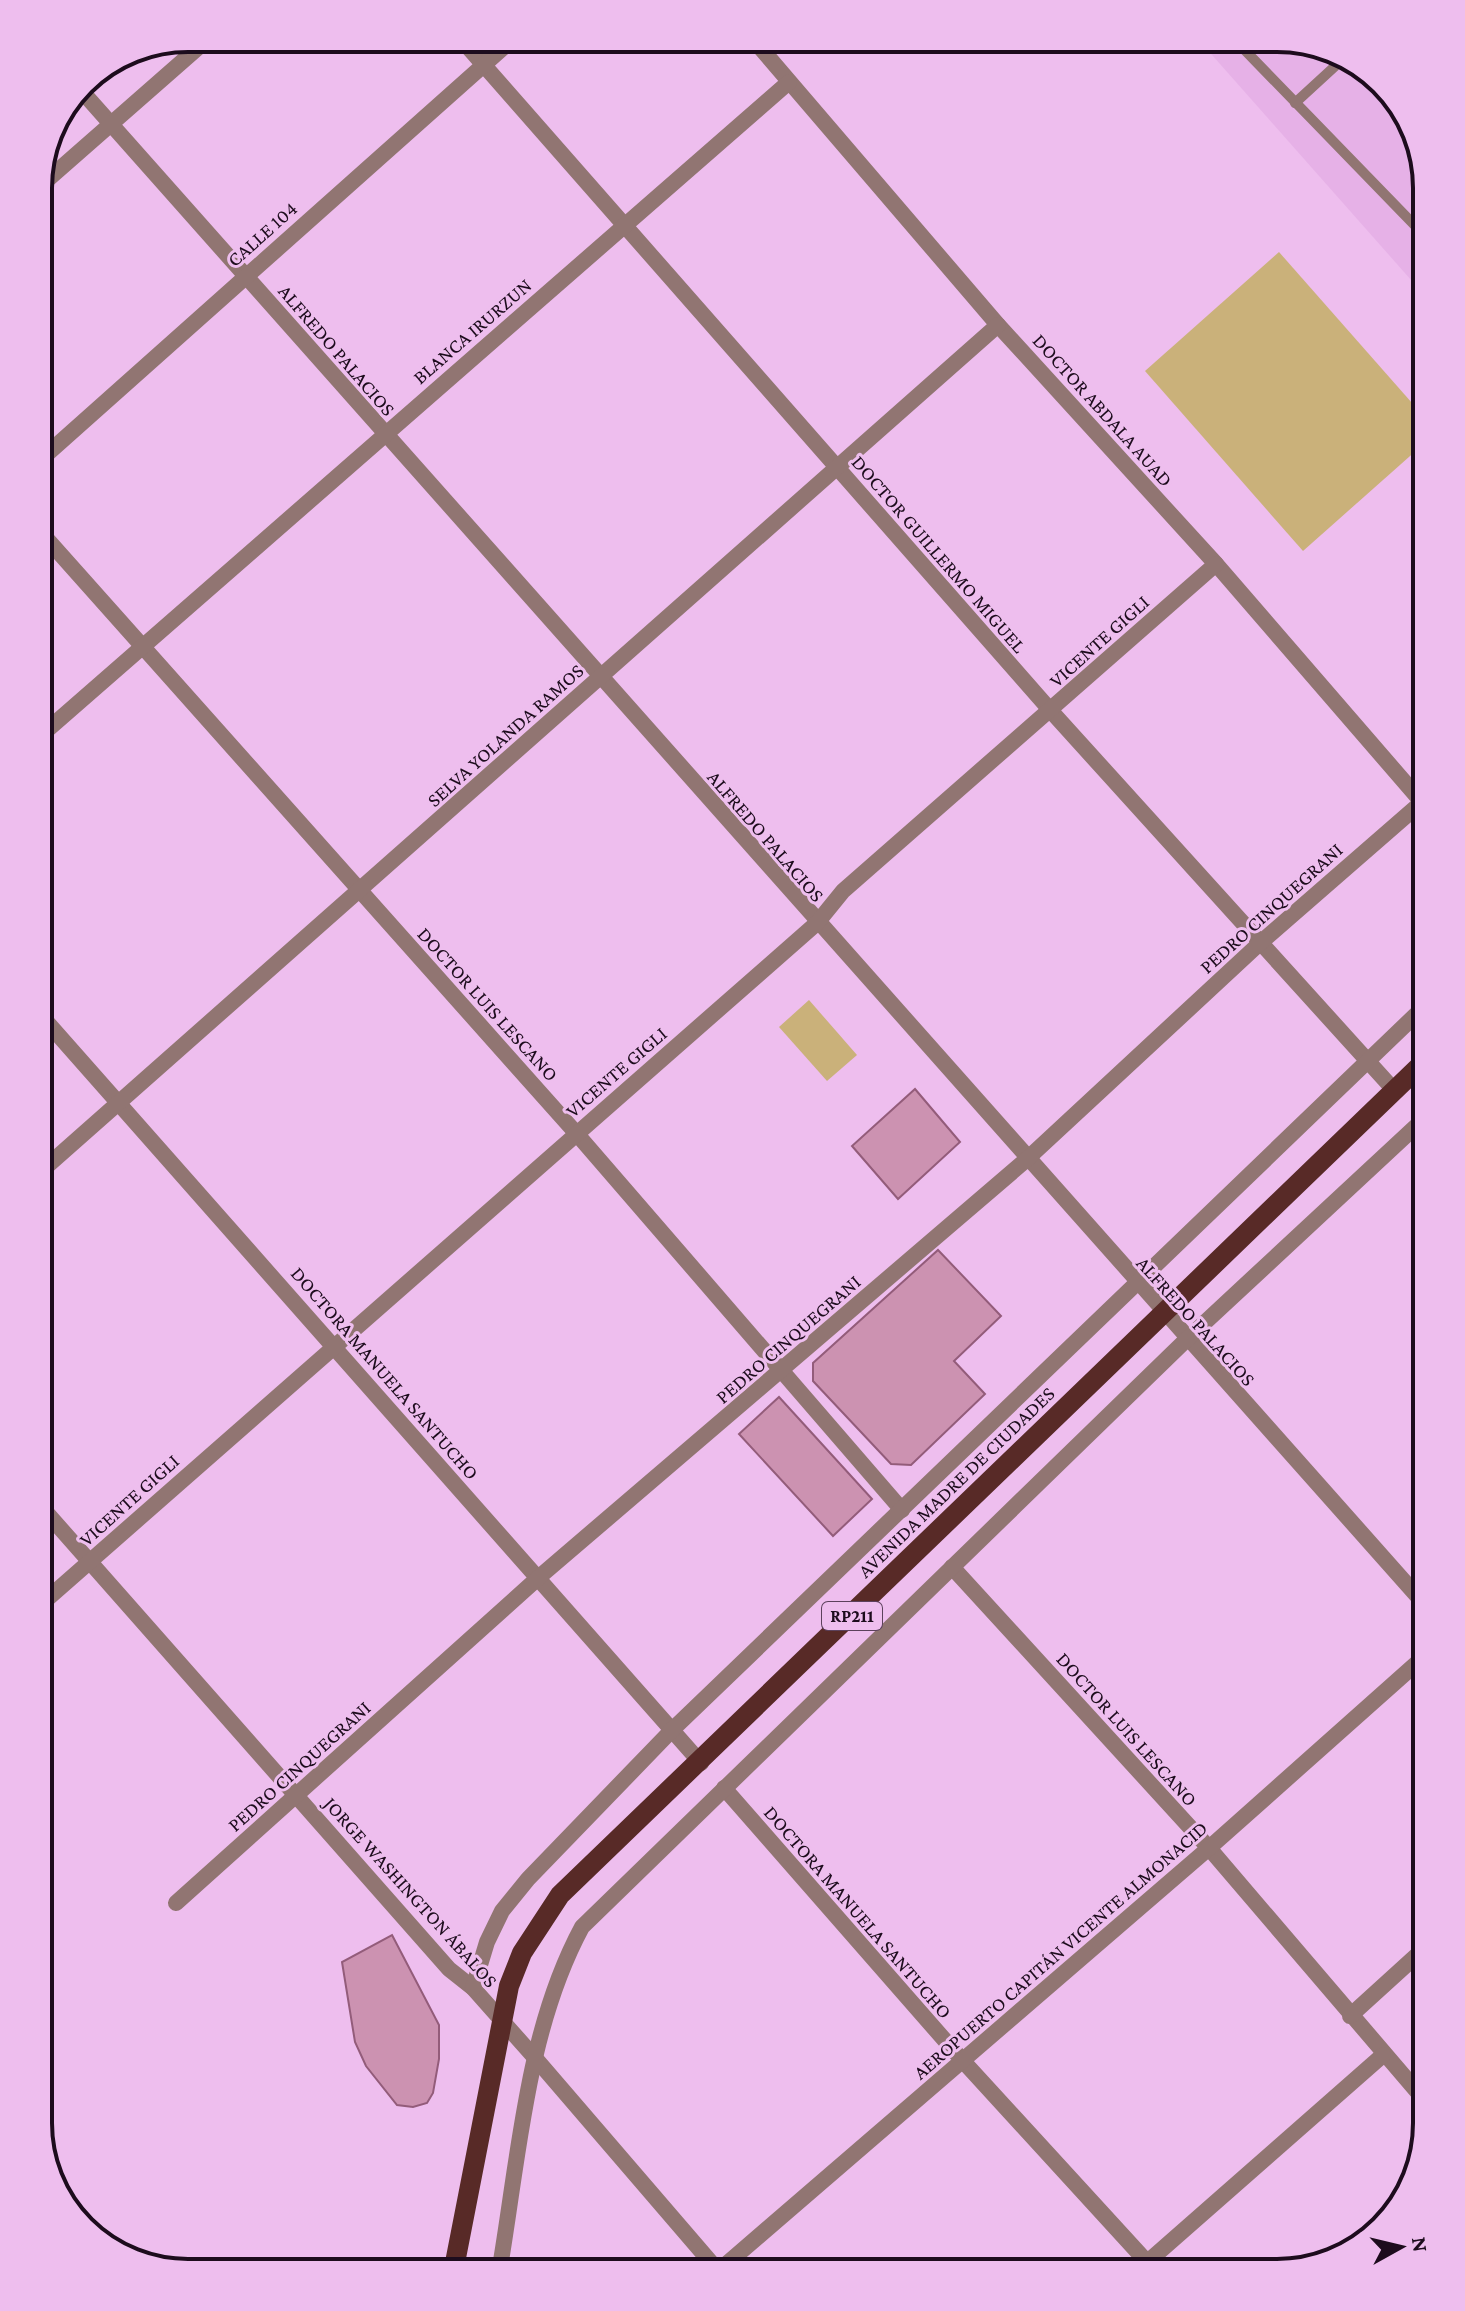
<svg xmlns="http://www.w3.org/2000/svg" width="1465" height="2311" viewBox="0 0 1465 2311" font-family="'Crimson Pro',serif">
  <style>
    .built { fill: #e6b1e7 }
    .garden { fill: #cab17a }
    .building { fill: #cc92b1; stroke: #935c7a; stroke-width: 2 }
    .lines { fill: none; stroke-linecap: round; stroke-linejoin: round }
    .lane { stroke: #917572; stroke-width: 10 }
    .street { stroke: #917572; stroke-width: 16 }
    .primary { stroke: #582a27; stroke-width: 20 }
    .labels { text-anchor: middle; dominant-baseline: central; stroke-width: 6; stroke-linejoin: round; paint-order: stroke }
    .shield { fill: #eebeee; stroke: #5c415c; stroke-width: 2 }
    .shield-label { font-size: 18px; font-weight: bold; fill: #1d0c1d }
    .street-label { font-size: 20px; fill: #1d0c1d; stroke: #eebeee }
    .rim { fill: none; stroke: #1d0c1d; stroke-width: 4 }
  </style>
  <rect width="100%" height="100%" fill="#eebeee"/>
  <path class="built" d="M1197,38H1287L1361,64L1411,121L1427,188V298Z"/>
  <g class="garden">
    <path d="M1279,252L1427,420V441L1303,551L1145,371Z"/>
    <path d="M809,1000L857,1055L827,1081L779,1027Z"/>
  </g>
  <g class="building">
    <path d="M915,1089L960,1142L898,1199L852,1146Z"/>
    <path d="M938,1250L1001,1316L954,1361L985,1394L911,1465L891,1464L813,1381V1363Z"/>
    <path d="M779,1397L872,1499L833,1536L739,1434Z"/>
    <path d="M392,1935L439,2025V2059L433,2093L427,2103L413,2107L397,2105L366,2066L355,2042L342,1962Z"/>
  </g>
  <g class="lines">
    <g class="lane">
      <path d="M1233,38L1427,238"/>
      <path d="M1295,103L1344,58"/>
    </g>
    <g class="street">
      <path d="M460,38L1051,711L1394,1090"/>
      <path d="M752,38L998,325L1216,564L1427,808"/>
      <path d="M79,88L1427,1607"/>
      <path d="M38,188L209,38"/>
      <path d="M38,462L514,38"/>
      <path d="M38,529L576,1133L902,1510"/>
      <path d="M38,738L789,82"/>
      <path d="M38,1012L701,1763"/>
      <path d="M38,1174L998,325"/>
      <path d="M38,1503L449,1969L473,1988L536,2059L720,2273"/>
      <path d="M952,1567L1209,1848L1427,2103"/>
      <path d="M38,1607L817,923L843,891L1216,564"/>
      <path d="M724,1788L963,2061L1157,2273"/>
      <path d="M176,1903L538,1578L1026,1160L1260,943L1422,802"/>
      <path d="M473,1988L487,1942L502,1911L528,1879L672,1730L1427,1004"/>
      <path d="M1350,2016L1427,1946"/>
      <path d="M499,2273C519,2157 526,2031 582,1927L1186,1340L1427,1116"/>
      <path d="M716,2273L1209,1848L1427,1654"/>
      <path d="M1135,2273L1383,2055"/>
    </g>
    <path class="primary" d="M453,2273L509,1986L522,1953L560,1895L1427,1059"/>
  </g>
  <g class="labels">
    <rect class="shield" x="822" y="1602" width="60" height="28" rx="6"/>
    <g class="shield-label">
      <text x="852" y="1616">RP211</text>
    </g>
    <g class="street-label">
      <text transform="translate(262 234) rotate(-42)">CALLE 104</text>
      <text transform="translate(472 331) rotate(-41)">BLANCA IRURZUN</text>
      <text transform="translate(337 350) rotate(49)">ALFREDO PALACIOS</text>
      <text transform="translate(1103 410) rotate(48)">DOCTOR ABDALA AUAD</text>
      <text transform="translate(939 554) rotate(49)">DOCTOR GUILLERMO MIGUEL</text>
      <text transform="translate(1099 641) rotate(-42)">VICENTE GIGLI</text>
      <text transform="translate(505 735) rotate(-42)">SELVA YOLANDA RAMOS</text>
      <text transform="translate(766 836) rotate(49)">ALFREDO PALACIOS</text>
      <text transform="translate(1271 908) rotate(-42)">PEDRO CINQUEGRANI</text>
      <text transform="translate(488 1004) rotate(48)">DOCTOR LUIS LESCANO</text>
      <text transform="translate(616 1072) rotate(-41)">VICENTE GIGLI</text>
      <text transform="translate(1196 1321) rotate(48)">ALFREDO PALACIOS</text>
      <text transform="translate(788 1339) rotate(-41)">PEDRO CINQUEGRANI</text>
      <text transform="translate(385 1373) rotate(49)">DOCTORA MANUELA SANTUCHO</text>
      <text transform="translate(956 1482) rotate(-44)">AVENIDA MADRE DE CIUDADES</text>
      <text transform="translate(129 1500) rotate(-42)">VICENTE GIGLI</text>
      <text transform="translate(1127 1729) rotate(48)">DOCTOR LUIS LESCANO</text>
      <text transform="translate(299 1766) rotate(-42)">PEDRO CINQUEGRANI</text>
      <text transform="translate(411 1892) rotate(48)">JORGE WASHINGTON ÁBALOS</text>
      <text transform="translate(858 1912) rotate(49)">DOCTORA MANUELA SANTUCHO</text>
      <text transform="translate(1060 1950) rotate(-41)">AEROPUERTO CAPITÁN VICENTE ALMONACID</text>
    </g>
  </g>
  <path d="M0 0H1465V2311H0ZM188 52H1277A136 136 0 0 1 1413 188V2123A136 136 0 0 1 1277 2259H188A136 136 0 0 1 52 2123V188A136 136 0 0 1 188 52Z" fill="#eebeee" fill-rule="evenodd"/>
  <path class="rim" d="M188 52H1277A136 136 0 0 1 1413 188V2123A136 136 0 0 1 1277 2259H188A136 136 0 0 1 52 2123V188A136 136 0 0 1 188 52Z"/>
  <g transform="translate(1401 2247) rotate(82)" stroke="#eebeee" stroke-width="6" paint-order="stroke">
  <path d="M0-6L14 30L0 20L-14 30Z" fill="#1d0c1d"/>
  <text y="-12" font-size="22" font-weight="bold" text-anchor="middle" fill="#1d0c1d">N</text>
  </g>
</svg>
